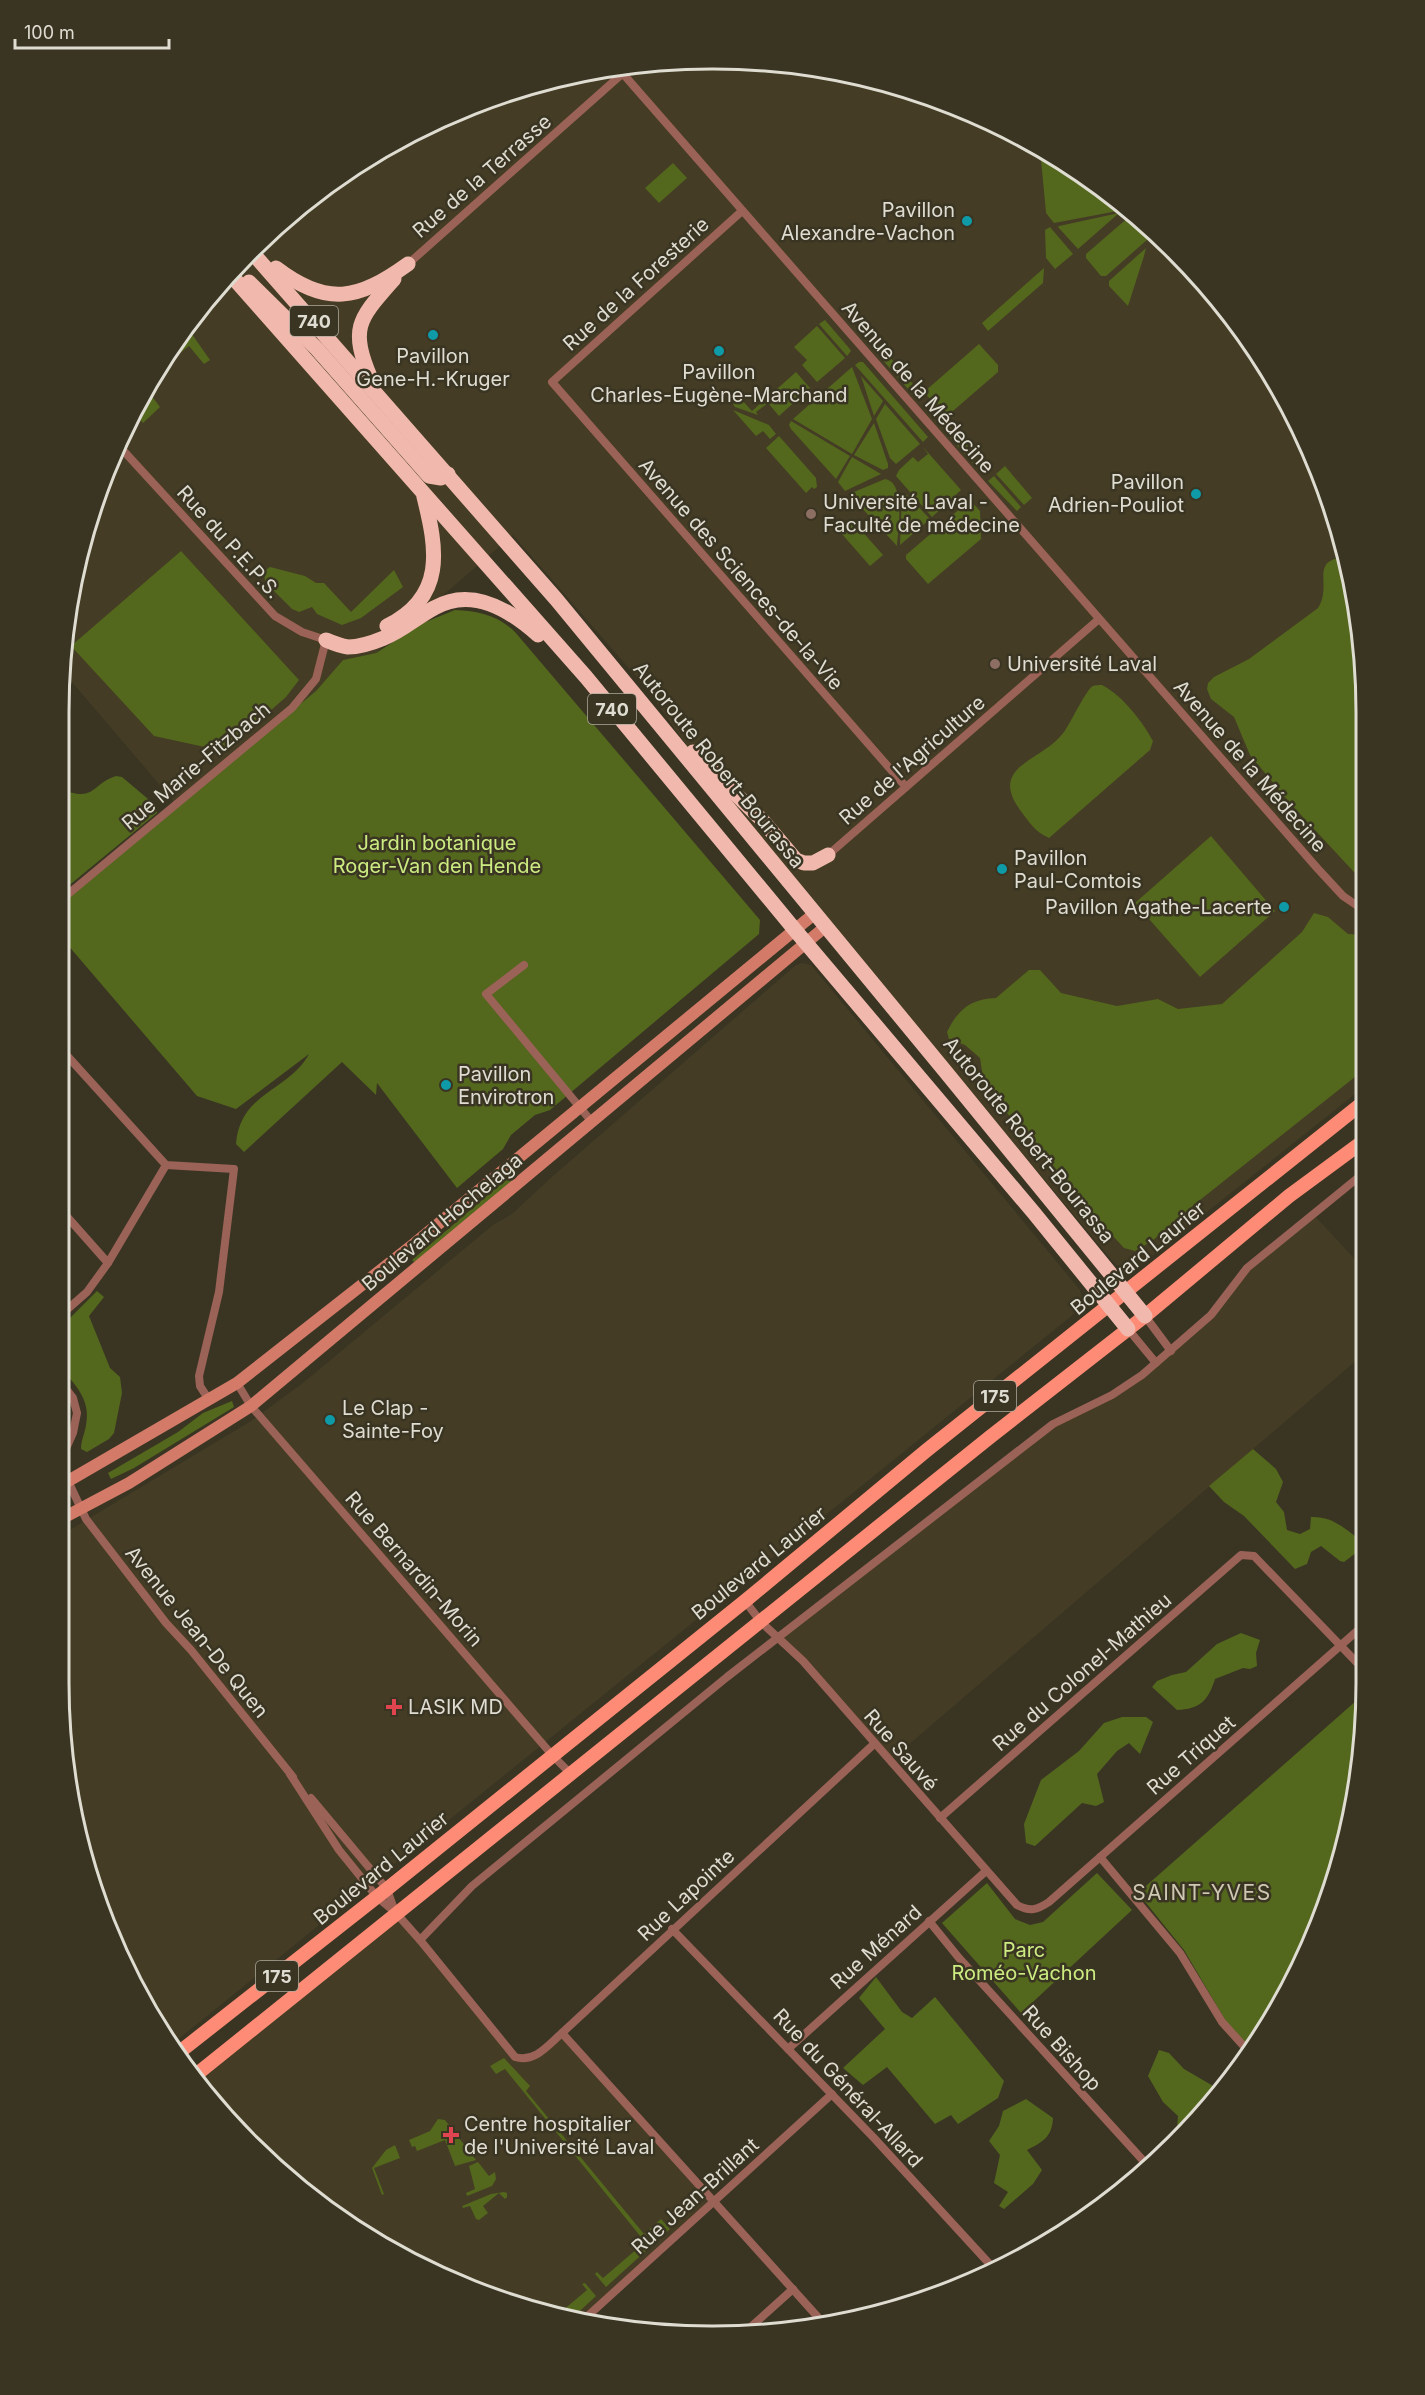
<svg xmlns="http://www.w3.org/2000/svg" width="1425" height="2395" viewBox="0 0 1425 2395" font-family="Inter,sans-serif">
  <style>
    .built { fill: #443c24 }
    .green { fill: #53671d }
    .lines { fill: none; stroke-linecap: round; stroke-linejoin: round }
    .street { stroke: #9b6257; stroke-width: 8 }
    .secondary { stroke: #d37a68; stroke-width: 12 }
    .primary { stroke: #fe8b75; stroke-width: 14 }
    .highway { stroke: #f1b9ad; stroke-width: 15 }
    .culture-dot { fill: #0f9aa8; stroke: #3a3523; stroke-width: 2 }
    .education-dot { fill: #8d6e63; stroke: #3a3523; stroke-width: 2 }
    .health-dot { fill: #e0444e; stroke: #3a3523; stroke-width: 2 }
    .labels { text-anchor: middle; dominant-baseline: central; stroke-width: 5; stroke-linejoin: round; paint-order: stroke }
    .shield { fill: #3a3523; stroke: #aeaa9d; stroke-width: 1.5 }
    .shield-label { font-size: 18px; font-weight: bold; fill: #dfdcd1 }
    .street-label { font-size: 20px; fill: #dfdcd1; stroke: #3a3523 }
    .poi-label { font-size: 20px; fill: #dfdcd1; stroke: #3a3523; text-anchor: start }
    .park-label { font-size: 20px; fill: #ccec81; stroke: #3a3523 }
    .neighbourhood-label { font-size: 21px; letter-spacing: 1.5px; fill: #cec7b2; stroke: #3a3523 }
    .rim { fill: none; stroke: #dfdcd1; stroke-width: 3 }
  </style>
  <rect width="100%" height="100%" fill="#3a3523"/>
  <g class="built">
    <path d="M713,59L840,71L963,108L1076,169L1204,281L1279,386L1344,543L1365,669V1086L1133,1271L1116,1265L931,1045L720,793L647,689L513,535L376,653L343,660L316,691L176,804L60,668L93,502L169,349L250,250L349,169L463,108L585,71Z"/>
    <path d="M802,963L811,965L1080,1290L1083,1301L1080,1309L171,2045L126,1972L93,1892L64,1768L63,1534L251,1421L303,1383L493,1225L512,1214L553,1176L796,965Z"/>
    <path d="M1312,1213L1365,1270V1353L893,1758L779,1638L1053,1424L1112,1395L1199,1327L1238,1279Z"/>
    <path d="M396,1913L515,2056L525,2059L562,2033L713,2202L580,2323L503,2302L423,2269L315,2202L193,2080Z"/>
  </g>
  <g class="green">
    <path d="M1040,149L1076,169L1123,210L1054,223L1046,213Z"/>
    <path d="M673,163L687,178L659,203L645,188Z"/>
    <path d="M1119,213L1078,249L1058,227L1059,226Z"/>
    <path d="M1130,216L1148,239L1106,276H1101L1086,258V254Z"/>
    <path d="M1050,227L1073,254L1055,269L1046,258L1045,230Z"/>
    <path d="M1164,246L1204,281L1233,322H1231Z"/>
    <path d="M1146,248L1144,256L1128,306L1109,286V281Z"/>
    <path d="M1044,268L1043,283L988,331L982,323Z"/>
    <path d="M825,320L849,348L851,351L847,356L819,324Z"/>
    <path d="M817,326L845,358L817,382L802,365L807,360L794,347Z"/>
    <path d="M187,327L210,360L204,364L189,346L175,357L169,349Z"/>
    <path d="M979,344L998,365V372L946,417L924,392Z"/>
    <path d="M882,348L919,391L914,396L881,358L879,352Z"/>
    <path d="M859,362H863L928,437L923,442L855,365Z"/>
    <path d="M852,367L872,419L852,454L793,419Z"/>
    <path d="M796,372L810,388L779,416L768,403L756,412L758,415L735,407L733,404L740,398L752,411Z"/>
    <path d="M861,376L883,401L874,416Z"/>
    <path d="M148,391L160,407L143,423L136,415Z"/>
    <path d="M885,404L920,444L896,464L890,458L876,419Z"/>
    <path d="M733,410L769,425L776,434L770,439L763,431L756,436Z"/>
    <path d="M791,421L850,456L836,479L791,429L789,425Z"/>
    <path d="M874,423L888,464V468L883,470L854,455Z"/>
    <path d="M949,425L982,462L976,467L944,430Z"/>
    <path d="M779,436L816,478L817,487L814,489L812,487L806,493L766,448Z"/>
    <path d="M923,447L961,490L932,517L896,476L899,470L913,457L918,462L928,454Z"/>
    <path d="M852,457L881,474L845,491L838,482Z"/>
    <path d="M1005,466L1032,498L1024,505L996,474Z"/>
    <path d="M994,476L1021,507L1017,511L988,481Z"/>
    <path d="M885,479C906,482 898,530 897,546L849,494Z"/>
    <path d="M907,495L930,519L900,545L902,498Z"/>
    <path d="M970,500L980,511L981,539L928,584L906,559V555Z"/>
    <path d="M853,521L883,555L870,566L841,533Z"/>
    <path d="M181,551L299,680L286,697L220,755L214,749L154,736L71,646Z"/>
    <path d="M1346,557L1365,669V884L1289,802L1250,755L1234,717L1211,699L1207,689L1208,683L1214,677L1249,659L1318,608C1333,584 1308,560 1346,557Z"/>
    <path d="M270,567L305,576L316,583H324L351,612L394,570L403,587L361,618L342,625L317,614L312,607L299,612L292,609L265,582L264,571Z"/>
    <path d="M455,610C479,611 497,615 515,632L760,920L759,934L550,1110L535,1115L511,1135L503,1149L457,1188L377,1083L376,1095L342,1062L244,1152L236,1144C240,1092 288,1092 309,1054L236,1109L197,1096L61,937V900L316,691L343,660L376,653L423,623Z"/>
    <path d="M1102,685C1123,696 1142,721 1153,741L1150,750L1049,838C1035,832 1029,822 1020,810C988,765 1042,762 1064,732C1070,724 1087,688 1093,686C1095,685 1099,685 1102,685Z"/>
    <path d="M116,776L122,777L154,804L157,813L61,892L60,789C96,803 91,784 116,776Z"/>
    <path d="M1211,836L1275,911L1200,977L1135,903Z"/>
    <path d="M1314,913L1328,917L1348,934L1365,935V1069L1195,1204L1152,1241L1135,1251L1124,1248L1058,1177L991,1093L983,1078L980,1058L965,1045L949,1039L947,1032C958,1009 971,999 996,998L1029,970H1040L1061,993L1117,1006L1158,999L1178,1009L1222,1004L1302,932Z"/>
    <path d="M510,1176L514,1181L416,1264L412,1260Z"/>
    <path d="M97,1291L104,1297L89,1316L110,1368L120,1377L122,1393L114,1433L109,1439L87,1452L81,1449C81,1440 85,1433 86,1425C91,1402 77,1386 63,1371L62,1326Z"/>
    <path d="M232,1401L234,1407L134,1468L111,1479L108,1473L178,1432L203,1413Z"/>
    <path d="M1253,1449L1276,1469L1283,1482L1276,1502L1284,1512L1287,1530L1300,1534L1310,1529L1311,1517C1335,1516 1346,1531 1365,1543V1546L1344,1562L1340,1561L1321,1546L1311,1552L1307,1564L1295,1569L1244,1516L1224,1502L1209,1486Z"/>
    <path d="M1241,1633L1260,1640L1256,1653L1257,1666L1250,1669L1243,1668L1215,1679C1208,1701 1200,1709 1177,1710L1152,1687L1157,1681L1172,1675L1186,1672L1217,1644Z"/>
    <path d="M1365,1693V1726L1332,1893L1256,2046L1251,2052L1231,2030L1184,1950L1138,1893Z"/>
    <path d="M1122,1717H1146L1153,1722L1140,1754L1129,1743L1117,1751L1097,1774L1104,1802L1096,1806L1082,1803L1035,1846L1026,1843L1024,1824L1041,1780L1079,1751L1104,1723Z"/>
    <path d="M1097,1873L1132,1910L1021,2013L942,1923L987,1883L1015,1919L1030,1925L1043,1922Z"/>
    <path d="M876,1977L902,2012L912,2018L935,1997L1004,2081L998,2098L958,2124L951,2115L935,2124L887,2067L863,2085L843,2068L885,2029L859,1998Z"/>
    <path d="M1159,2050L1169,2053L1184,2069L1220,2090L1183,2135L1177,2129L1178,2116L1163,2102L1148,2076Z"/>
    <path d="M504,2058L530,2086L526,2091L644,2234L661,2219L670,2229L606,2287L595,2274L597,2272L603,2278L645,2242L505,2069L496,2074L490,2066Z"/>
    <path d="M1026,2099L1053,2118C1052,2137 1043,2142 1027,2150L1042,2170L1033,2184L1004,2209L999,2206L1008,2192L994,2183L1000,2155L989,2141L999,2126L1003,2111Z"/>
    <path d="M438,2119L445,2120L476,2160L455,2166L445,2140L417,2151L415,2146L412,2147L409,2140L430,2131Z"/>
    <path d="M395,2145L400,2158L374,2168L384,2194L382,2195L372,2168L386,2150Z"/>
    <path d="M478,2162L489,2176L495,2172L496,2179L492,2186L467,2196L466,2193L475,2189L469,2166Z"/>
    <path d="M504,2192L507,2193V2197L505,2199L499,2193L483,2206L488,2213L479,2220L476,2219L470,2206L463,2208L462,2206L491,2194Z"/>
    <path d="M585,2283L596,2296L570,2320L556,2316L587,2290L582,2284Z"/>
  </g>
  <g class="lines">
    <g class="street">
      <path d="M618,68L1318,869L1343,896L1365,911"/>
      <path d="M742,211L552,382L906,787"/>
      <path d="M408,264L631,66"/>
      <path d="M828,855L1099,619"/>
      <path d="M61,900L292,708L316,679L326,640L302,632L275,616L120,447"/>
      <path d="M524,965L486,994L592,1122"/>
      <path d="M61,1049L166,1165L234,1169L219,1292L199,1376L200,1386L209,1400"/>
      <path d="M62,1211L108,1263"/>
      <path d="M62,1314L87,1292L108,1263L166,1165"/>
      <path d="M1145,1316L1171,1351"/>
      <path d="M1128,1329L1156,1363"/>
      <path d="M1361,1357L1365,1362"/>
      <path d="M237,1383L251,1406L553,1756L570,1773"/>
      <path d="M63,1385L73,1398L77,1413L73,1433L65,1451L64,1463L68,1481L86,1519L166,1623L191,1650L293,1777"/>
      <path d="M745,1601L761,1622L803,1661L1017,1905C1030,1912 1037,1910 1049,1902L1365,1624"/>
      <path d="M290,1774L339,1850L377,1897L396,1913L420,1940L515,2057C535,2063 548,2045 562,2033L874,1744"/>
      <path d="M311,1798L387,1889L395,1912"/>
      <path d="M940,1818L1241,1555L1254,1556L1365,1671"/>
      <path d="M1100,1857L1180,1953L1222,2022L1250,2053"/>
      <path d="M929,1921L959,1958L1149,2167"/>
      <path d="M672,1929L874,2138L996,2271"/>
      <path d="M420,1940L472,1886L727,1677L1053,1424L1112,1395L1142,1375L1211,1315L1247,1268L1365,1172"/>
      <path d="M562,2033L825,2325"/>
      <path d="M788,2049L986,1871"/>
      <path d="M580,2323L832,2094"/>
      <path d="M742,2335L793,2289"/>
    </g>
    <g class="secondary">
      <path d="M63,1484L237,1383L414,1244L814,914"/>
      <path d="M63,1518L129,1483L251,1406L825,927"/>
    </g>
    <g class="primary">
      <path d="M177,2054L387,1889L745,1601L927,1450L1365,1101"/>
      <path d="M192,2078L990,1437L1145,1316L1289,1196L1365,1140"/>
    </g>
    <g class="highway">
      <path d="M250,250L556,599L945,1071L1145,1316"/>
      <path d="M276,268C327,307 358,300 408,264"/>
      <path d="M230,274L586,677L795,930L1034,1213L1128,1329"/>
      <path d="M249,282L317,349L429,476L441,478L448,474"/>
      <path d="M371,379C349,327 359,319 394,279"/>
      <path d="M387,626C446,597 437,549 424,497"/>
      <path d="M326,640C333,643 341,646 348,647C360,647 372,643 384,638C402,631 417,617 434,608C472,586 510,610 538,635"/>
      <path d="M693,752L763,821L796,860L804,863H813L828,855"/>
    </g>
  </g>
  <g class="culture-dot">
    <circle cx="967" cy="221" r="6"/>
    <circle cx="433" cy="335" r="6"/>
    <circle cx="719" cy="351" r="6"/>
    <circle cx="1196" cy="494" r="6"/>
    <circle cx="1002" cy="869" r="6"/>
    <circle cx="1284" cy="907" r="6"/>
    <circle cx="446" cy="1085" r="6"/>
    <circle cx="330" cy="1420" r="6"/>
  </g>
  <g class="education-dot">
    <circle cx="811" cy="514" r="6"/>
    <circle cx="995" cy="664" r="6"/>
  </g>
  <g class="health-dot">
    <path d="M391 1698h6v6h6v6h-6v6h-6v-6h-6v-6h6z"/>
    <path d="M448 2126h6v6h6v6h-6v6h-6v-6h-6v-6h6z"/>
  </g>
  <g class="labels">
    <g class="shield">
      <rect x="290" y="306" width="48" height="30" rx="4.5"/>
      <rect x="588" y="694" width="48" height="30" rx="4.5"/>
      <rect x="974" y="1381" width="42" height="30" rx="4.5"/>
      <rect x="256" y="1961" width="42" height="30" rx="4.5"/>
    </g>
    <g class="shield-label">
      <text x="314" y="321">740</text>
      <text x="612" y="709">740</text>
      <text x="995" y="1396">175</text>
      <text x="277" y="1976">175</text>
    </g>
    <g class="street-label">
      <text transform="translate(482 176) rotate(-41)">Rue de la Terrasse</text>
      <text transform="translate(636 284) rotate(-42)">Rue de la Foresterie</text>
      <text transform="translate(918 387) rotate(49)">Avenue de la Médecine</text>
      <text transform="translate(229 542) rotate(48)">Rue du P.E.P.S.</text>
      <text transform="translate(741 574) rotate(49)">Avenue des Sciences-de-la-Vie</text>
      <text transform="translate(912 760) rotate(-41)">Rue de l'Agriculture</text>
      <text transform="translate(719 765) rotate(51)">Autoroute Robert-Bourassa</text>
      <text transform="translate(196 766) rotate(-40)">Rue Marie-Fitzbach</text>
      <text transform="translate(1250 766) rotate(49)">Avenue de la Médecine</text>
      <text transform="translate(1029 1140) rotate(51)">Autoroute Robert-Bourassa</text>
      <text transform="translate(442 1222) rotate(-40)">Boulevard Hochelaga</text>
      <text transform="translate(1138 1258) rotate(-39)">Boulevard Laurier</text>
      <text transform="translate(759 1563) rotate(-39)">Boulevard Laurier</text>
      <text transform="translate(414 1569) rotate(49)">Rue Bernardin-Morin</text>
      <text transform="translate(197 1632) rotate(51)">Avenue Jean-De Quen</text>
      <text transform="translate(1082 1672) rotate(-41)">Rue du Colonel-Mathieu</text>
      <text transform="translate(901 1750) rotate(49)">Rue Sauvé</text>
      <text transform="translate(1191 1755) rotate(-41)">Rue Triquet</text>
      <text transform="translate(381 1868) rotate(-39)">Boulevard Laurier</text>
      <text transform="translate(686 1895) rotate(-43)">Rue Lapointe</text>
      <text transform="translate(876 1947) rotate(-42)">Rue Ménard</text>
      <text transform="translate(1062 2048) rotate(48)">Rue Bishop</text>
      <text transform="translate(848 2088) rotate(47)">Rue du Général-Allard</text>
      <text transform="translate(695 2196) rotate(-42)">Rue Jean-Brillant</text>
    </g>
    <g class="poi-label">
      <text x="955" y="210" text-anchor="end">Pavillon<tspan x="955" dy="23">Alexandre-Vachon</tspan></text>
      <text x="433" y="356" text-anchor="middle">Pavillon<tspan x="433" dy="23">Gene-H.-Kruger</tspan></text>
      <text x="719" y="372" text-anchor="middle">Pavillon<tspan x="719" dy="23">Charles-Eugène-Marchand</tspan></text>
      <text x="1184" y="482" text-anchor="end">Pavillon<tspan x="1184" dy="23">Adrien-Pouliot</tspan></text>
      <text x="823" y="502">Université Laval -<tspan x="823" dy="23">Faculté de médecine</tspan></text>
      <text x="1007" y="664">Université Laval</text>
      <text x="1014" y="858">Pavillon<tspan x="1014" dy="23">Paul-Comtois</tspan></text>
      <text x="1272" y="907" text-anchor="end">Pavillon Agathe-Lacerte</text>
      <text x="458" y="1074">Pavillon<tspan x="458" dy="23">Envirotron</tspan></text>
      <text x="342" y="1408">Le Clap -<tspan x="342" dy="23">Sainte-Foy</tspan></text>
      <text x="408" y="1707">LASIK MD</text>
      <text x="464" y="2124">Centre hospitalier<tspan x="464" dy="23">de l'Université Laval</tspan></text>
    </g>
    <g class="park-label">
      <text x="437" y="843">Jardin botanique<tspan x="437" dy="23">Roger-Van den Hende</tspan></text>
      <text x="1024" y="1950">Parc<tspan x="1024" dy="23">Roméo-Vachon</tspan></text>
    </g>
    <g class="neighbourhood-label">
      <text x="1202" y="1892">SAINT-YVES</text>
    </g>
  </g>
  <path d="M0 0H1425V2395H0ZM712 69H713A643 643 0 0 1 1356 712V1683A643 643 0 0 1 713 2326H712A643 643 0 0 1 69 1683V712A643 643 0 0 1 712 69Z" fill="#3a3523" fill-rule="evenodd"/>
  <path class="rim" d="M712 69H713A643 643 0 0 1 1356 712V1683A643 643 0 0 1 713 2326H712A643 643 0 0 1 69 1683V712A643 643 0 0 1 712 69Z"/>
  <path d="M15 39v9h154v-9" fill="none" stroke="#dfdcd1" stroke-width="3"/>
  <text x="24" y="39" font-size="18" fill="#dfdcd1" stroke="#3a3523" stroke-width="4.5" paint-order="stroke">100 m</text>
</svg>
